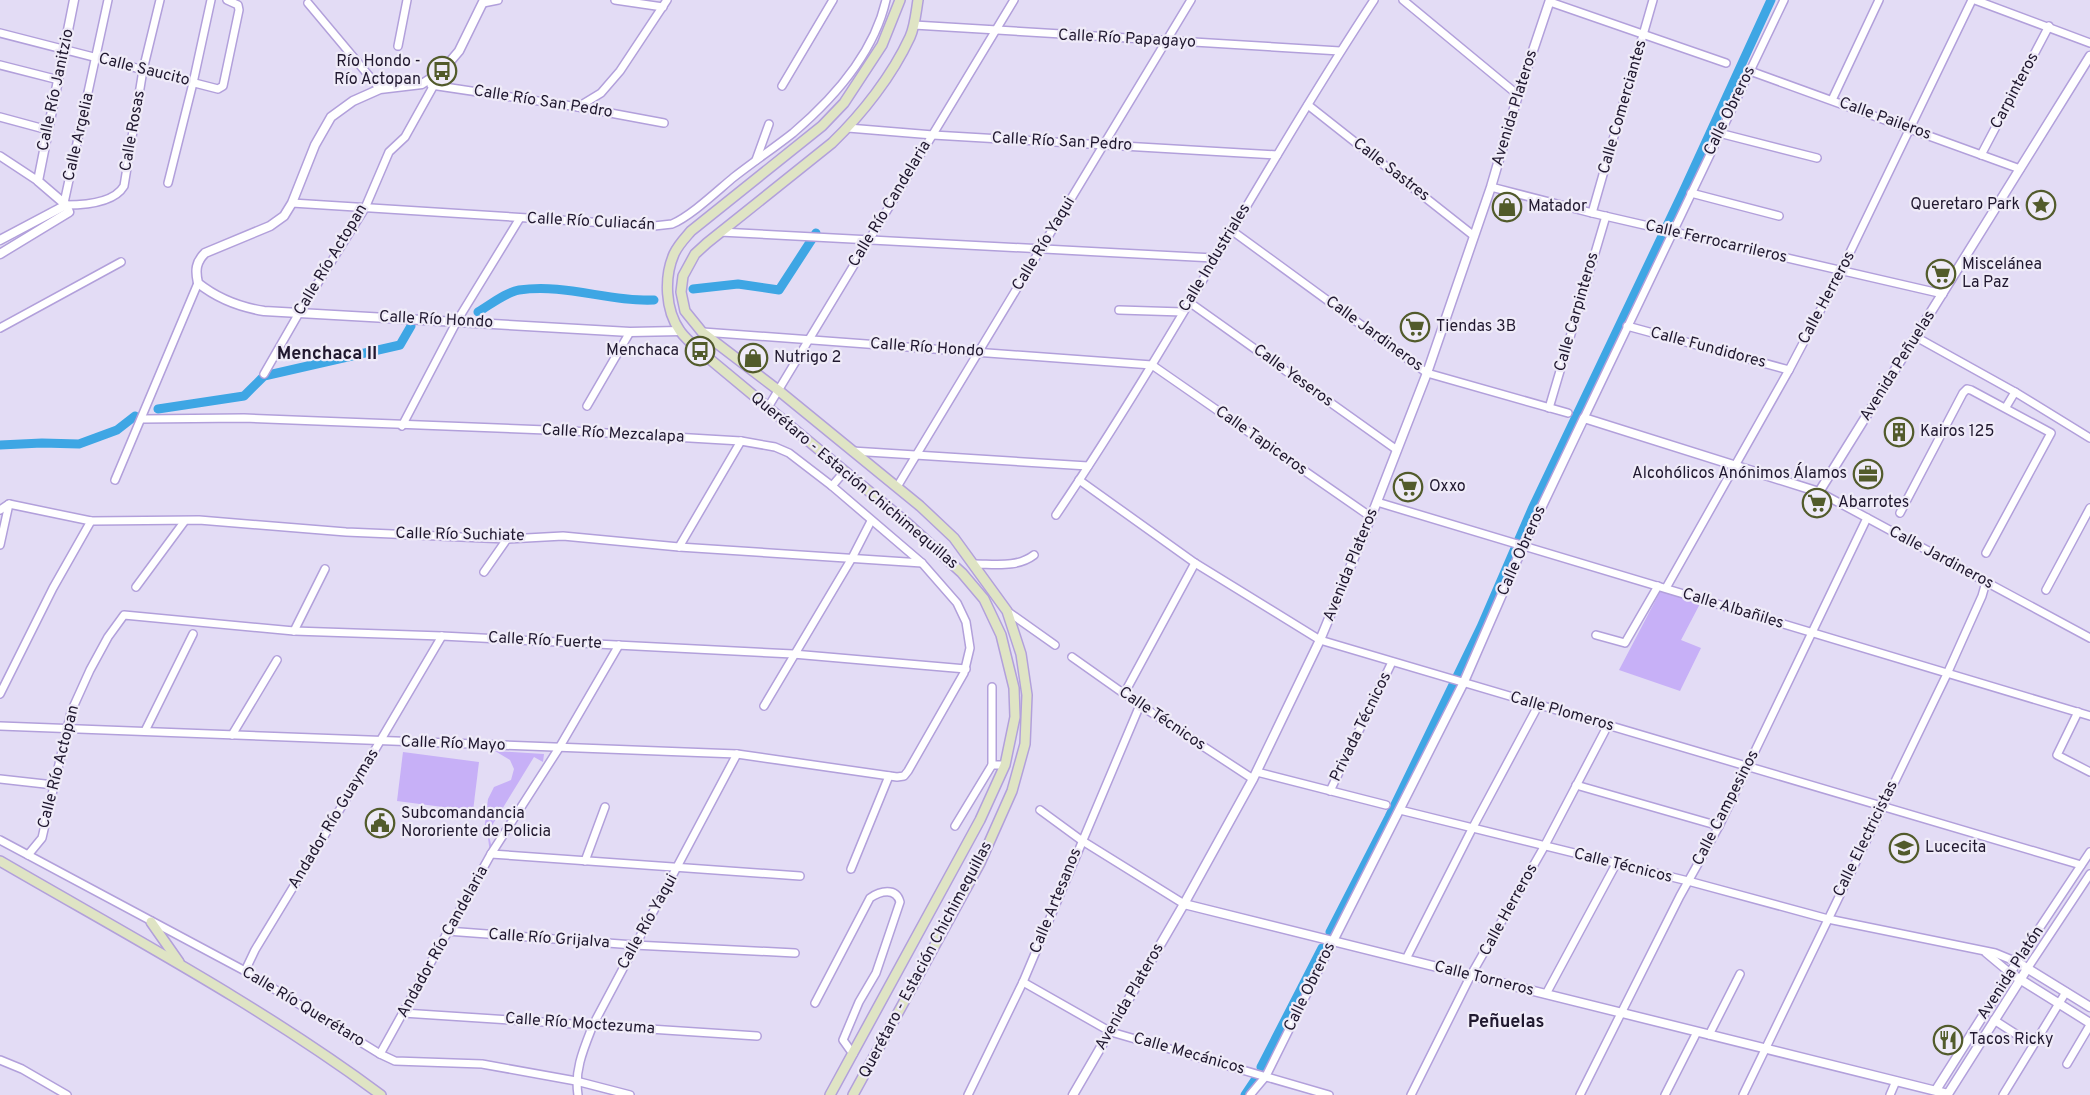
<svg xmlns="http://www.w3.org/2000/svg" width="2090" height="1095" viewBox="0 0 2090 1095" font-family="Overpass,sans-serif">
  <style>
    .green { fill: #c7b0f7 }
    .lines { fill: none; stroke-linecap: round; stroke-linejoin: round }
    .canal { stroke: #3ea6e4; stroke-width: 9 }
    .minor-casing { stroke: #b2a0db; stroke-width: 10 }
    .tertiary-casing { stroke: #b2a0db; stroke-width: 11 }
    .secondary-casing { stroke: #b2a0db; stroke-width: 12 }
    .minor { stroke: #fff; stroke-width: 7 }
    .tertiary { stroke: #fff; stroke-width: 8 }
    .secondary { stroke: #dfe4c4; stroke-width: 9 }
    .labels { text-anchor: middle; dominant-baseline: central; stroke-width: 4.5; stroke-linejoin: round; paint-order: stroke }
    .street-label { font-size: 16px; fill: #20182f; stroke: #efebf8 }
    .poi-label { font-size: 16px; fill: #20182f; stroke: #efebf8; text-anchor: start }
    .neighbourhood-label { font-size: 18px; font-weight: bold; fill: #20182f; stroke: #efebf8 }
  </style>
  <rect width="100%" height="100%" fill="#e3dcf5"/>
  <g class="green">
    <path d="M1662,588L1702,600L1681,640L1701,648L1680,691L1619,670Z"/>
    <path d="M495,751L544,754L543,762L534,757L488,832L492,848L490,853L488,838L484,831L488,799L494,787L511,780L514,769L510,760Z"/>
    <path d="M403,752L479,762L473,811L397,801Z"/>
  </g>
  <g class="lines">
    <g class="canal">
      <path d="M693,289L738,284L779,290L816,233"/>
      <path d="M478,312C490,305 506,292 519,290C565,283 609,302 654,300"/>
      <path d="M158,409L244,396L264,376L400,345L411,326"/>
      <path d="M0,445L42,443L79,444L117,430L135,416"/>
      <path d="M1330,932L1389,817L1481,627L1532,509L1683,192L1771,0"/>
      <path d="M1261,1067L1322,948"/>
      <path d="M1245,1095L1255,1080"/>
    </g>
    <g class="minor-casing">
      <g id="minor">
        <path d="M615,0L663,7"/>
        <path d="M1403,0L1518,95"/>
        <path d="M1975,0L2090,43"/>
        <path d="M1550,2L1726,63"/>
        <path d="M308,3L380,89"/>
        <path d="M483,3L498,0"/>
        <path d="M914,25L1340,51"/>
        <path d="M0,33L218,89L223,86L239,10L238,5L227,0"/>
        <path d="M398,46L407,0"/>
        <path d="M0,65L59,80"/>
        <path d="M1750,71L2020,169"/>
        <path d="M431,85L578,107L664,123"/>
        <path d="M782,86L833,0"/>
        <path d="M1832,100L1879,0"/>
        <path d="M1308,105L1474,236"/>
        <path d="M578,107L601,93L620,71L667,0"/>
        <path d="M0,117L48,130"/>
        <path d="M848,128L933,135L1277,155"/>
        <path d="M1719,133L1817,158"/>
        <path d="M1981,155L2049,26"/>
        <path d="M0,156L38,181"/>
        <path d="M756,160L769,124"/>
        <path d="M168,183L193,83L211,0"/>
        <path d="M1491,187L1592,213L1943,294"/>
        <path d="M1691,193L1779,216"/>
        <path d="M64,203L108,0"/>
        <path d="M292,203L654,226L672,224C691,216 717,191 734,177C753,162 774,148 793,133C833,99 874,53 886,0"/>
        <path d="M66,205C84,205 114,203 124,186L143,70L160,0"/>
        <path d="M1592,213L1653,0"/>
        <path d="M1231,230L1427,373L1568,413"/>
        <path d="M720,232L1214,258"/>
        <path d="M1189,302L1397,450"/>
        <path d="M1119,310L1183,312"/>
        <path d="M1627,326L1789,370"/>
        <path d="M0,328L121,262"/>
        <path d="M703,332L1152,365"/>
        <path d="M1916,337L2015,392L2090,438"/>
        <path d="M1152,365L1371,517"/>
        <path d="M264,374L299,313L365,208L389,152L405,137L434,85"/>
        <path d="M587,406L630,332"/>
        <path d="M2006,407L2015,392"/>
        <path d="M1549,408L1606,216"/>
        <path d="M767,409L1014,0"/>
        <path d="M1584,418L1784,0"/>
        <path d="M402,426L457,321L520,218"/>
        <path d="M852,451L1088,466"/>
        <path d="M115,480L198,283"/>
        <path d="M1079,480L1195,563L1320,640L2081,865"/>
        <path d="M832,486L844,472"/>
        <path d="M897,487L1191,0"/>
        <path d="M1819,492L2090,638"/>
        <path d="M1377,502L2090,716"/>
        <path d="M0,510L9,504L91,521L199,520L346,532L507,539L563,536L679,547L922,563"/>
        <path d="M1900,513L1963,393L1967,389L1971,390L2051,433L1986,553"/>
        <path d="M1056,515C1169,348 1263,169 1374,0"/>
        <path d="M0,545L9,504"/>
        <path d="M679,547L741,441"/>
        <path d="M974,564C995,564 1017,568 1034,555"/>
        <path d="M484,572L507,539"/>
        <path d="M136,587L184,522"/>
        <path d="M1666,588L1789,370L1841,271L1972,0"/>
        <path d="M2046,590L2090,508"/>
        <path d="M1007,611L1055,645"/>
        <path d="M294,631L325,569"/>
        <path d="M1596,635L1625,643L1658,586"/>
        <path d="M1072,657L1140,705L1253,779"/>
        <path d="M992,687V765H1005"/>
        <path d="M0,694L53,588L91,521"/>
        <path d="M1124,694L1195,563"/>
        <path d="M764,706L852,558L871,521"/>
        <path d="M2078,712L2057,755L2090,772"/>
        <path d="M0,726L737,754L897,777L904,776L908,771L964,673L970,648L966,622L957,603L922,563L832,486L789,453L775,447L741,441L572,431L244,418L142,419"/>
        <path d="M145,731L193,634"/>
        <path d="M232,735L277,660"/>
        <path d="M1257,772L1386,805"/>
        <path d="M0,779L54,785"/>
        <path d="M1576,785L1719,826"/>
        <path d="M1330,791L1392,662"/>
        <path d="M1040,810L1081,840L1184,904"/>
        <path d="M1400,810L1688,881L1828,919L1995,953L2017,962L2090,852"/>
        <path d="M955,826L992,765"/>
        <path d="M0,840L245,971L380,1054L395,1061L482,1064L576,1081L630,1095"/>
        <path d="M491,854L800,876"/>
        <path d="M28,855L42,838L71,712L90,670L108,637L124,615L294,631L442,636L793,654L966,669"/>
        <path d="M585,861L605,807"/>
        <path d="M851,869L889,776"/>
        <path d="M447,931L634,945L795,953"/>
        <path d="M1986,953L2010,973"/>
        <path d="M1406,959L1472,829L1539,704"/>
        <path d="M2027,969L2090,874"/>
        <path d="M245,971L255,950L323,838L442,636"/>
        <path d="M1023,982L1111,1032L1329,1095"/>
        <path d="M1546,994L1616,864"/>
        <path d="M815,1003L870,898C880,891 896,887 900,902L876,973L859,1002L843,1040L853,1054"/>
        <path d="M403,1013L757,1036"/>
        <path d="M1994,1020L2022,1038"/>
        <path d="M1709,1035L1740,974"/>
        <path d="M380,1054L491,854L559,748L619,645"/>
        <path d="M0,1060L22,1069L67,1095"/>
        <path d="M2067,1064L2090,1025"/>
        <path d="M578,1095C574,1070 584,1048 593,1025L737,754"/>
        <path d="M968,1095L1023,982L1140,705"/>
        <path d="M1250,1095L1266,1076L1333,941"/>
        <path d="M1411,1095L1471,975L1544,847L1608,725"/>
        <path d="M1580,1095L1680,896L1719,826L1867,518"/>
        <path d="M1665,1095L1697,1032"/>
        <path d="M1743,1095L1947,674L1982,596L1986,582"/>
        <path d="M1890,1095L1896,1081"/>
        <path d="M2003,1095L2066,992"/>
      </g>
    </g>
    <g class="tertiary-casing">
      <g id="tertiary">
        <path d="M484,0L459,51L442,71L422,84L380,89L353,101L331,117L315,145L292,203L284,216L270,226L205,253C196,262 195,270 198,283C218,299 239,307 264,311L630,332L680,331"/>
        <path d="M0,240L66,205"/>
        <path d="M0,254L69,212L66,205L38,181L74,0"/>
        <path d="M1184,904L1948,1094L2027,969"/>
        <path d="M1333,941L1463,684L1523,546L1584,418L1819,492L2090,56"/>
        <path d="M2010,973L2090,1023"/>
        <path d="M1936,1090L2017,962L2090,1007"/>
        <path d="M1073,1095L1184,904L1253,779L1320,640L1371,517L1427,373L1491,187L1518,95L1550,0"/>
      </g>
    </g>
    <g class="secondary-casing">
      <g id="secondary">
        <path d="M0,861C129,936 261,1006 381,1095"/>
        <path d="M151,922L179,962"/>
        <path d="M830,1095L980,820L1005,765L1015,717L1014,688L1001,635L984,599L962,573L906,522L700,351C693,345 685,338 680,331C665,310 664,277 674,254C678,245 685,238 691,231L822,126L844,103L882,45L900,0"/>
        <path d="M853,1095L980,863L1012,791L1025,744L1027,695L1021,654L1007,611L954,538L920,506L778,390L702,332L685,311L681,292L683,276L695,254L707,243L832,143C862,114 892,76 910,37C915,26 916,12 918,0"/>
      </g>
    </g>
    <use href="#minor" class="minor"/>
    <use href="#tertiary" class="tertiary"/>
    <use href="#secondary" class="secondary"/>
  </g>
  <defs>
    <g id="bus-ring" transform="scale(1.5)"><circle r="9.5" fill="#efebf8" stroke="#525b2b" stroke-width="1.5"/><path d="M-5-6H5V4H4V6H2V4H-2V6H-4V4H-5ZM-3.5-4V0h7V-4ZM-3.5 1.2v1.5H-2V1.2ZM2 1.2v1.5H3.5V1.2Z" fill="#525b2b"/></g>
    <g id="sight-ring" transform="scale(1.5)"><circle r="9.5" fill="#efebf8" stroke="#525b2b" stroke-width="1.5"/><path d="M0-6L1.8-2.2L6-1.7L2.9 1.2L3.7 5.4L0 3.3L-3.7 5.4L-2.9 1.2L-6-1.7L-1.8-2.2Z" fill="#525b2b"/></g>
    <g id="shop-ring" transform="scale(1.5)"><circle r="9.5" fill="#efebf8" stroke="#525b2b" stroke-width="1.5"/><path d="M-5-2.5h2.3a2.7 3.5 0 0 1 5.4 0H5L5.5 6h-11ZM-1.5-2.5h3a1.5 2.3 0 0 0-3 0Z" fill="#525b2b"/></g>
    <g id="supermarket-ring" transform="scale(1.5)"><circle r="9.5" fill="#efebf8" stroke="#525b2b" stroke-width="1.5"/><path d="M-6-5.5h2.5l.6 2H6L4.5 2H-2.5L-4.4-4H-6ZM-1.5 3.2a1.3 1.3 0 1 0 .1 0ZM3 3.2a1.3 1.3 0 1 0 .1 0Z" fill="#525b2b"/></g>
    <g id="building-ring" transform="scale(1.5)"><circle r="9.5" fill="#efebf8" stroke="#525b2b" stroke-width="1.5"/><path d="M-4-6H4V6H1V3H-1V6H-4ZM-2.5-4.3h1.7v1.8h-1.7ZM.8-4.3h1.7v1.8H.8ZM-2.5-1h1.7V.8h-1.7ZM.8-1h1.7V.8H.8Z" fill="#525b2b"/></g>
    <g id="office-ring" transform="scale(1.5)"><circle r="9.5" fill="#efebf8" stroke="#525b2b" stroke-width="1.5"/><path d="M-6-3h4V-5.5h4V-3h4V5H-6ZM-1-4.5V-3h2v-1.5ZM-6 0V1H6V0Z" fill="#525b2b"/></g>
    <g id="civic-ring" transform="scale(1.5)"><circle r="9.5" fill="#efebf8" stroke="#525b2b" stroke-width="1.5"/><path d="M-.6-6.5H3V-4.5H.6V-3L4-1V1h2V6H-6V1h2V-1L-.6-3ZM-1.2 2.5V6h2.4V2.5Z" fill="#525b2b"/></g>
    <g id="school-ring" transform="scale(1.5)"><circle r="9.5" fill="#efebf8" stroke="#525b2b" stroke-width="1.5"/><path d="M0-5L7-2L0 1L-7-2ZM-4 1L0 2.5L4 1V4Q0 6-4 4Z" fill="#525b2b"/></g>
    <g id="restaurant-ring" transform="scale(1.5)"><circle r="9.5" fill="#efebf8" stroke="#525b2b" stroke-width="1.5"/><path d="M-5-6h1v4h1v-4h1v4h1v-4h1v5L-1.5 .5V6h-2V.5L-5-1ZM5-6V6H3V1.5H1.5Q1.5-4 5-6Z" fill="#525b2b"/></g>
  </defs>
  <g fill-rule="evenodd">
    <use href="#bus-ring" x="442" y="71"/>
    <use href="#sight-ring" x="2041" y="205"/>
    <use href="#shop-ring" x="1507" y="207"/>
    <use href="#supermarket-ring" x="1941" y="274"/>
    <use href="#supermarket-ring" x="1415" y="327"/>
    <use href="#bus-ring" x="700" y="351"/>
    <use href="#shop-ring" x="753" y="358"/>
    <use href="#building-ring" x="1899" y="432"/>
    <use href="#office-ring" x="1868" y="474"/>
    <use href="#supermarket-ring" x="1408" y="487"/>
    <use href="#supermarket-ring" x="1817" y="503"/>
    <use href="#civic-ring" x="380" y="823"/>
    <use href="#school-ring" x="1904" y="848"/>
    <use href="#restaurant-ring" x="1948" y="1040"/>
  </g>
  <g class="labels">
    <g class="street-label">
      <text transform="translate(1127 39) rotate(3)">Calle Río Papagayo</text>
      <text transform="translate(144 70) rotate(14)">Calle Saucito</text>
      <text transform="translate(56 90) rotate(-78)">Calle Río Janitzio</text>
      <text transform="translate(2015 91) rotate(-62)">Carpinteros</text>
      <text transform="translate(543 102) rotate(9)">Calle Río San Pedro</text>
      <text transform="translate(1623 107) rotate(-74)">Calle Comerciantes</text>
      <text transform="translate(1515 108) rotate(-73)">Avenida Plateros</text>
      <text transform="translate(1730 111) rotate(-64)">Calle Obreros</text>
      <text transform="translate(1885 119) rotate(20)">Calle Paileros</text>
      <text transform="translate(133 131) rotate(-80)">Calle Rosas</text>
      <text transform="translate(79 137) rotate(-77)">Calle Argelia</text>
      <text transform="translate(1062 142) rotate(3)">Calle Río San Pedro</text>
      <text transform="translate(1391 170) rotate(38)">Calle Sastres</text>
      <text transform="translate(890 204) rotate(-59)">Calle Río Candelaria</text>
      <text transform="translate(591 222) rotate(3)">Calle Río Culiacán</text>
      <text transform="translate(1716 242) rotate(13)">Calle Ferrocarrileros</text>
      <text transform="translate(1044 244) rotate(-59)">Calle Río Yaqui</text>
      <text transform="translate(1215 258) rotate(-59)">Calle Industriales</text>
      <text transform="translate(331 260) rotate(-59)">Calle Río Actopan</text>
      <text transform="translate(1827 298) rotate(-62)">Calle Herreros</text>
      <text transform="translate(1577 312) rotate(-74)">Calle Carpinteros</text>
      <text transform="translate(436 320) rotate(3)">Calle Río Hondo</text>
      <text transform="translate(1374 334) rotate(36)">Calle Jardineros</text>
      <text transform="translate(927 348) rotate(4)">Calle Río Hondo</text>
      <text transform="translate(1708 348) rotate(15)">Calle Fundidores</text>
      <text transform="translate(1898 366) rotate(-58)">Avenida Peñuelas</text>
      <text transform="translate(1293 376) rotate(36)">Calle Yeseros</text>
      <text transform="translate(613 434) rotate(3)">Calle Río Mezcalapa</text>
      <text transform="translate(1261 441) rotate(35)">Calle Tapiceros</text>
      <text transform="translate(854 481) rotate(40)">Querétaro - Estación Chichimequillas</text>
      <text transform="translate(460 535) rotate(1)">Calle Río Suchiate</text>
      <text transform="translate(1522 551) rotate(-66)">Calle Obreros</text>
      <text transform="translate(1941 558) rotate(28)">Calle Jardineros</text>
      <text transform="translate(1351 565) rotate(-68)">Avenida Plateros</text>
      <text transform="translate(1733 609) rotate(17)">Calle Albañiles</text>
      <text transform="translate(545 641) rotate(3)">Calle Río Fuerte</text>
      <text transform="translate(1562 712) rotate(16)">Calle Plomeros</text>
      <text transform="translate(1162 719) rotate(34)">Calle Técnicos</text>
      <text transform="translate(1361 727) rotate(-64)">Privada Técnicos</text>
      <text transform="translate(453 744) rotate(2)">Calle Río Mayo</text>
      <text transform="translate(59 767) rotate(-76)">Calle Río Actopan</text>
      <text transform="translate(1726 808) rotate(-63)">Calle Campesinos</text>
      <text transform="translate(334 819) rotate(-59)">Andador Río Guaymas</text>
      <text transform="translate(1866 839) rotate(-64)">Calle Electricistas</text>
      <text transform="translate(1623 866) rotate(14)">Calle Técnicos</text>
      <text transform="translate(1056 901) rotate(-68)">Calle Artesanos</text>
      <text transform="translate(1509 910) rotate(-61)">Calle Herreros</text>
      <text transform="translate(648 922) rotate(-61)">Calle Río Yaqui</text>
      <text transform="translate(549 939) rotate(4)">Calle Río Grijalva</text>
      <text transform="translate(443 942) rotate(-61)">Andador Río Candelaria</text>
      <text transform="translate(926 960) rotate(-62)">Querétaro - Estación Chichimequillas</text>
      <text transform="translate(2011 973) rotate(-57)">Avenida Platón</text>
      <text transform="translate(1484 979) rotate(14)">Calle Torneros</text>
      <text transform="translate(1310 987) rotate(-64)">Calle Obreros</text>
      <text transform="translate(1130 997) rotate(-60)">Avenida Plateros</text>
      <text transform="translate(303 1007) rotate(31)">Calle Río Querétaro</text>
      <text transform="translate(580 1024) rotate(4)">Calle Río Moctezuma</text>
      <text transform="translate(1189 1054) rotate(16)">Calle Mecánicos</text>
    </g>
    <g class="poi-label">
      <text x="421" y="62" text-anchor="end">Río Hondo -<tspan x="421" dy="18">Río Actopan</tspan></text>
      <text x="2020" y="205" text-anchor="end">Queretaro Park</text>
      <text x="1528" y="207">Matador</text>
      <text x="1962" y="265">Miscelánea<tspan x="1962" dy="18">La Paz</tspan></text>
      <text x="1436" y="327">Tiendas 3B</text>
      <text x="679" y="351" text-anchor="end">Menchaca</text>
      <text x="774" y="358">Nutrigo 2</text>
      <text x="1920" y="432">Kairos 125</text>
      <text x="1847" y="474" text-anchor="end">Alcohólicos Anónimos Álamos</text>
      <text x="1429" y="487">Oxxo</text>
      <text x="1838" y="503">Abarrotes</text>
      <text x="401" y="814">Subcomandancia<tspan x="401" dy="18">Nororiente de Policia</tspan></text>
      <text x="1925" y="848">Lucecita</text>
      <text x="1969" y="1040">Tacos Ricky</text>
    </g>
    <g class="neighbourhood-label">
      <text x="327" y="354">Menchaca II</text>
      <text x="1506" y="1022">Peñuelas</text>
    </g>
  </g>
</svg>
